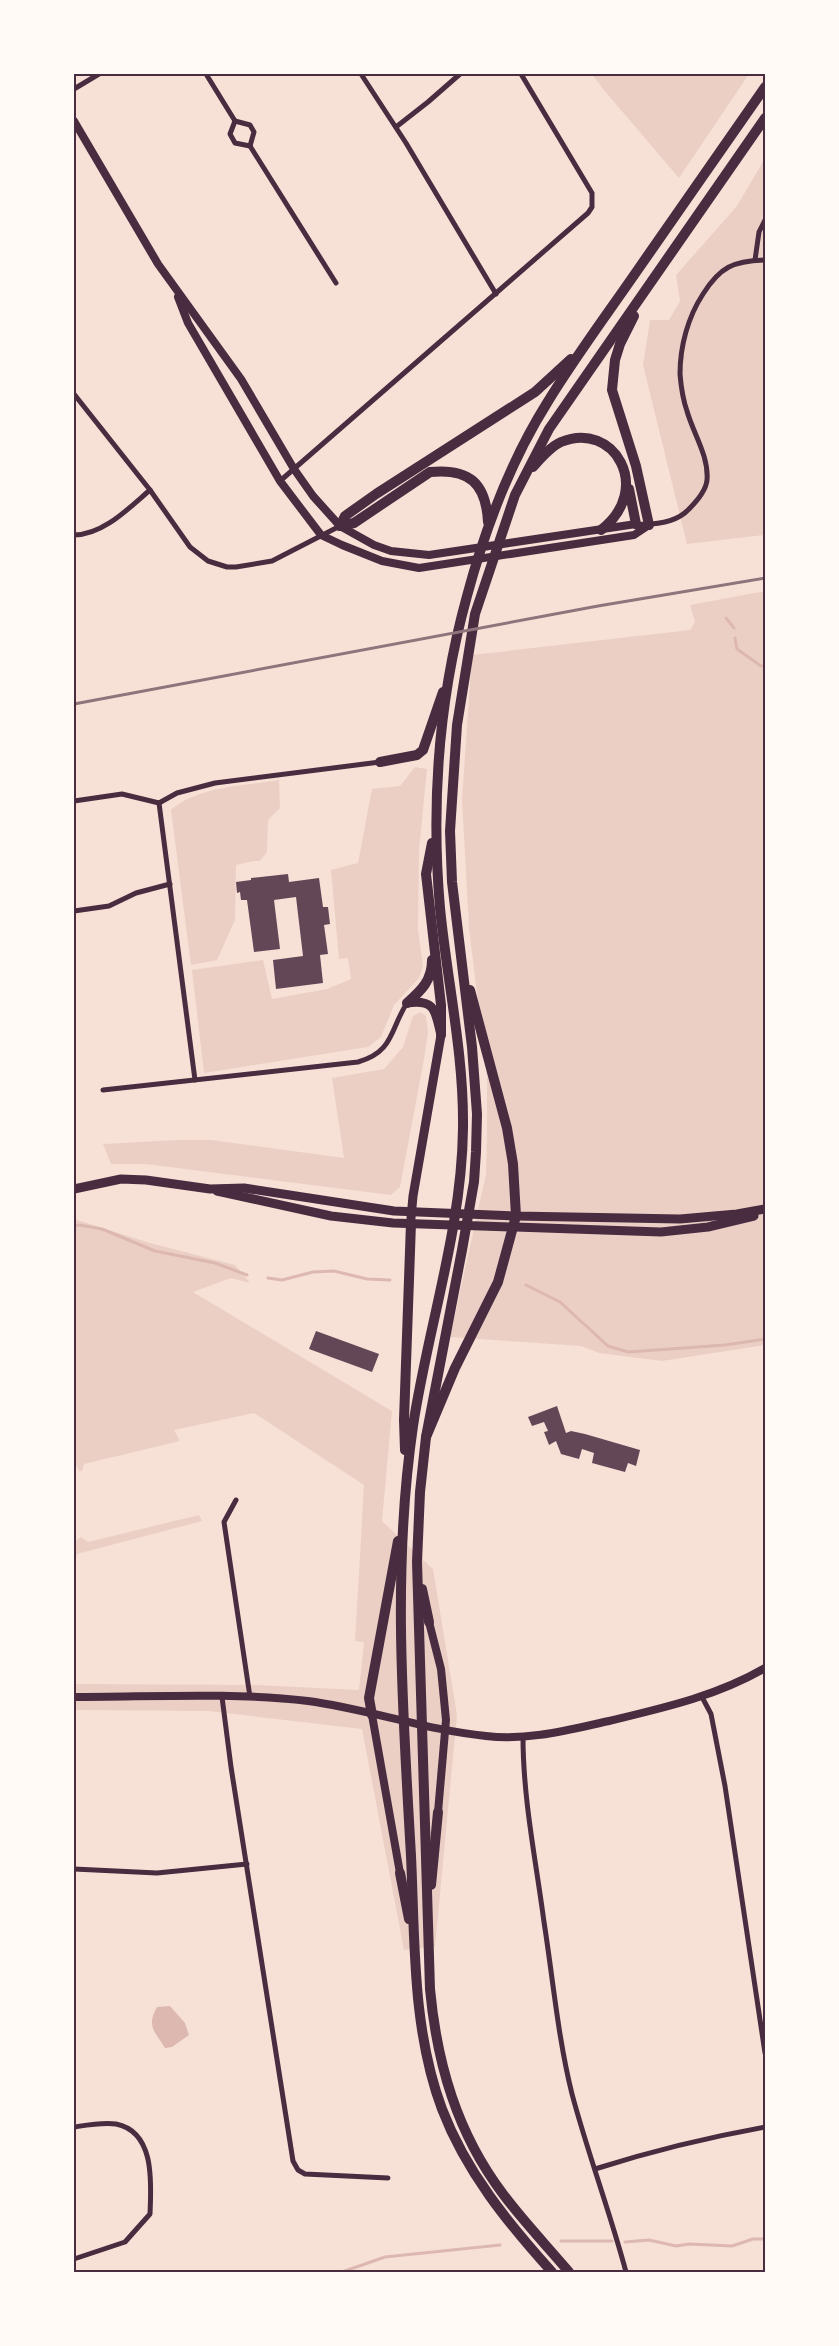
<svg xmlns="http://www.w3.org/2000/svg" width="839" height="2346" viewBox="0 0 839 2346" font-family="Signika,sans-serif">
  <style>
    .green { fill: #ebcfc5 }
    .water { fill: #dcb8b0 }
    .lines { fill: none; stroke-linecap: round; stroke-linejoin: round }
    .stream { stroke: #dcb8b0; stroke-width: 3 }
    .building { fill: #644757 }
    .minor { stroke: #4a2c40; stroke-width: 5 }
    .tertiary { stroke: #4a2c40; stroke-width: 8 }
    .secondary { stroke: #4a2c40; stroke-width: 9 }
    .trunk { stroke: #4a2c40; stroke-width: 10 }
    .rail { stroke: #8f747c; stroke-width: 3 }
    .neatline { fill: none; stroke: #4a2c40; stroke-width: 2 }
  </style>
  <rect width="100%" height="100%" fill="#f7e1d7"/>
  <g class="green">
    <path d="M592,74H749L679,178L603,89Z"/>
    <path d="M765,158V535L687,544L643,365L650,320H669L680,301L676,275L737,206Z"/>
    <path d="M765,591V1345L662,1361L599,1353L581,1346L450,1337L486,1174L487,1134V1077L469,928L462,799L472,655L690,630L695,622L690,605Z"/>
    <path d="M415,767L427,769L419,850L418,930L423,966L419,978L394,1005L381,1037L368,1047L204,1073L192,970L263,960L272,999L327,989L351,979L348,958L339,959L331,870L358,863L372,789L400,786Z"/>
    <path d="M279,780L280,808L268,820L267,852L260,861H254L236,865L235,920L217,960L191,965L171,810C198,786 244,786 279,780Z"/>
    <path d="M420,1012L426,1016L428,1032L424,1059L400,1187L391,1195L146,1164H111L103,1144L178,1140H211L344,1158L332,1078L384,1069L403,1047L413,1016Z"/>
    <path d="M74,1219L150,1243L235,1265L250,1283L231,1278L193,1292L392,1411L382,1521L433,1569L457,1715L435,1947L404,1950L362,1729L208,1711L74,1710V1684L257,1685L359,1690L364,1642L355,1641L364,1485L254,1413L174,1430L180,1441L84,1464L82,1471H79L74,1461Z"/>
    <path d="M199,1515L202,1521L77,1554L74,1565V1542L81,1537L88,1542Z"/>
  </g>
  <path class="water" d="M170,2006L185,2023L189,2035L172,2047L165,2048C155,2031 146,2027 157,2007Z"/>
  <g class="lines">
    <g class="stream">
      <path d="M726,618L734,628"/>
      <path d="M735,638L737,649L761,666H765"/>
      <path d="M74,1226L79,1225L102,1229L155,1251L215,1263L247,1275"/>
      <path d="M268,1278L282,1280L313,1272L334,1271L367,1279L390,1280"/>
      <path d="M526,1285L560,1302L608,1346L628,1352L725,1345L765,1339"/>
      <path d="M561,2241H612"/>
      <path d="M625,2242L649,2240L676,2246L689,2244L732,2246L753,2239H765"/>
      <path d="M342,2272L385,2257L500,2245"/>
    </g>
  </g>
  <g class="building">
    <path d="M288,874L289,882L319,878L323,907H328L330,924L324,925L328,954L320,955L323,983L276,989L273,960L303,956L296,897L274,900L280,949L254,952L247,900H241L240,892L237,893L236,882L251,880V878Z"/>
    <path d="M316,1331L379,1354L372,1372L309,1349Z"/>
    <path d="M557,1406L566,1433L571,1431L585,1434L640,1450L636,1466L628,1463L625,1472L592,1463L594,1453L582,1449L579,1459L561,1454L556,1441L549,1445L544,1432L548,1431L544,1422L532,1426L528,1417Z"/>
  </g>
  <g class="lines">
    <g class="minor">
      <path d="M206,74L235,121"/>
      <path d="M361,74L406,143L496,294"/>
      <path d="M74,89L99,74"/>
      <path d="M235,121L230,134L235,143L250,146"/>
      <path d="M235,121L250,125L254,132L250,146"/>
      <path d="M396,127L428,102L460,74"/>
      <path d="M250,146L336,283"/>
      <path d="M755,260L759,232L765,220"/>
      <path d="M74,394L150,490L190,547L208,561L227,567H236L272,561L340,526"/>
      <path d="M280,481L588,213L592,207V193L521,74"/>
      <path d="M636,524C655,525 676,523 689,509C697,501 706,491 707,480C709,456 693,433 687,411C683,400 681,386 680,374C680,346 688,317 703,294C720,267 733,261 765,260"/>
      <path d="M74,535C103,535 129,508 150,490"/>
      <path d="M74,801L122,794L159,803"/>
      <path d="M159,803L195,1080"/>
      <path d="M159,803L177,793L215,783L380,762"/>
      <path d="M74,911L109,906L136,893L170,884"/>
      <path d="M103,1090L358,1062C394,1052 390,1029 407,1003"/>
      <path d="M236,1500L224,1522L250,1697"/>
      <path d="M222,1697L231,1767L293,2161L298,2170L305,2174L388,2178"/>
      <path d="M702,1697L711,1714L725,1786L765,2053"/>
      <path d="M523,1737C523,1799 536,1861 544,1922C553,1979 558,2038 572,2094C588,2154 610,2212 626,2272"/>
      <path d="M74,1869L157,1873L247,1864"/>
      <path d="M74,2127C87,2125 103,2122 116,2124C156,2132 151,2185 150,2214L125,2242L74,2259"/>
      <path d="M595,2169C654,2150 704,2138 765,2127"/>
    </g>
    <g class="tertiary">
      <path d="M74,121L158,264L241,379L294,469L313,496L340,526L374,545L391,551L429,555L636,524"/>
      <path d="M178,297L188,323L280,481L321,535L342,545L382,561L419,568L634,535L649,525"/>
      <path d="M429,1622L441,1669L446,1720L438,1812"/>
      <path d="M74,1697C151,1697 231,1692 308,1701C368,1709 425,1730 486,1736C528,1741 568,1730 609,1721C663,1708 717,1696 765,1668"/>
      <path d="M372,1715L400,1873"/>
    </g>
    <g class="secondary">
      <path d="M407,1003C436,999 435,1011 441,1035L413,1196L411,1218"/>
      <path d="M74,1189L121,1179L146,1180L210,1189L244,1188L394,1211L516,1216L680,1219L737,1214L765,1209"/>
      <path d="M217,1191L331,1216L393,1223L661,1232L708,1227L754,1216"/>
    </g>
    <g class="trunk">
      <path d="M634,316L620,344L615,360L612,390L636,466L649,525"/>
      <path d="M533,467C541,458 550,447 561,442C614,420 654,489 601,530"/>
      <path d="M629,489L636,524"/>
      <path d="M340,526L345,516L376,494L535,392L571,359"/>
      <path d="M340,526L354,523L430,472C469,468 486,483 488,522"/>
      <path d="M380,762L417,755L423,750L443,692"/>
      <path d="M432,843L426,874L441,1005V1035"/>
      <path d="M470,990L507,1128L513,1164L516,1216L498,1282L455,1368L426,1437L420,1492L417,1562L430,1989C437,2064 457,2133 503,2194C523,2221 547,2246 569,2272"/>
      <path d="M407,1003C422,990 432,980 432,960"/>
      <path d="M426,1437L462,1250L474,1182L476,1152L477,1114L472,1047L452,882L450,831L457,725L475,614L515,495L549,429L765,118"/>
      <path d="M405,1450L404,1420L411,1223"/>
      <path d="M422,1589L429,1622"/>
      <path d="M372,1715L369,1698L398,1541"/>
      <path d="M400,1873L409,1919"/>
      <path d="M431,1885L438,1812"/>
      <path d="M552,2272C508,2223 466,2172 442,2109C412,2029 415,1941 411,1856C403,1713 392,1569 413,1426C428,1327 462,1229 463,1128C464,1053 447,981 440,908C431,804 439,697 467,596C485,529 510,462 547,403C575,357 608,313 639,268C681,208 723,147 765,87"/>
    </g>
    <path class="rail" d="M74,704L598,606L765,578"/>
  </g>
  <rect width="839" height="2346" fill="none" stroke="#fffaf5" stroke-width="150"/>
  <rect x="75" y="75" width="689" height="2196" class="neatline"/>
</svg>
